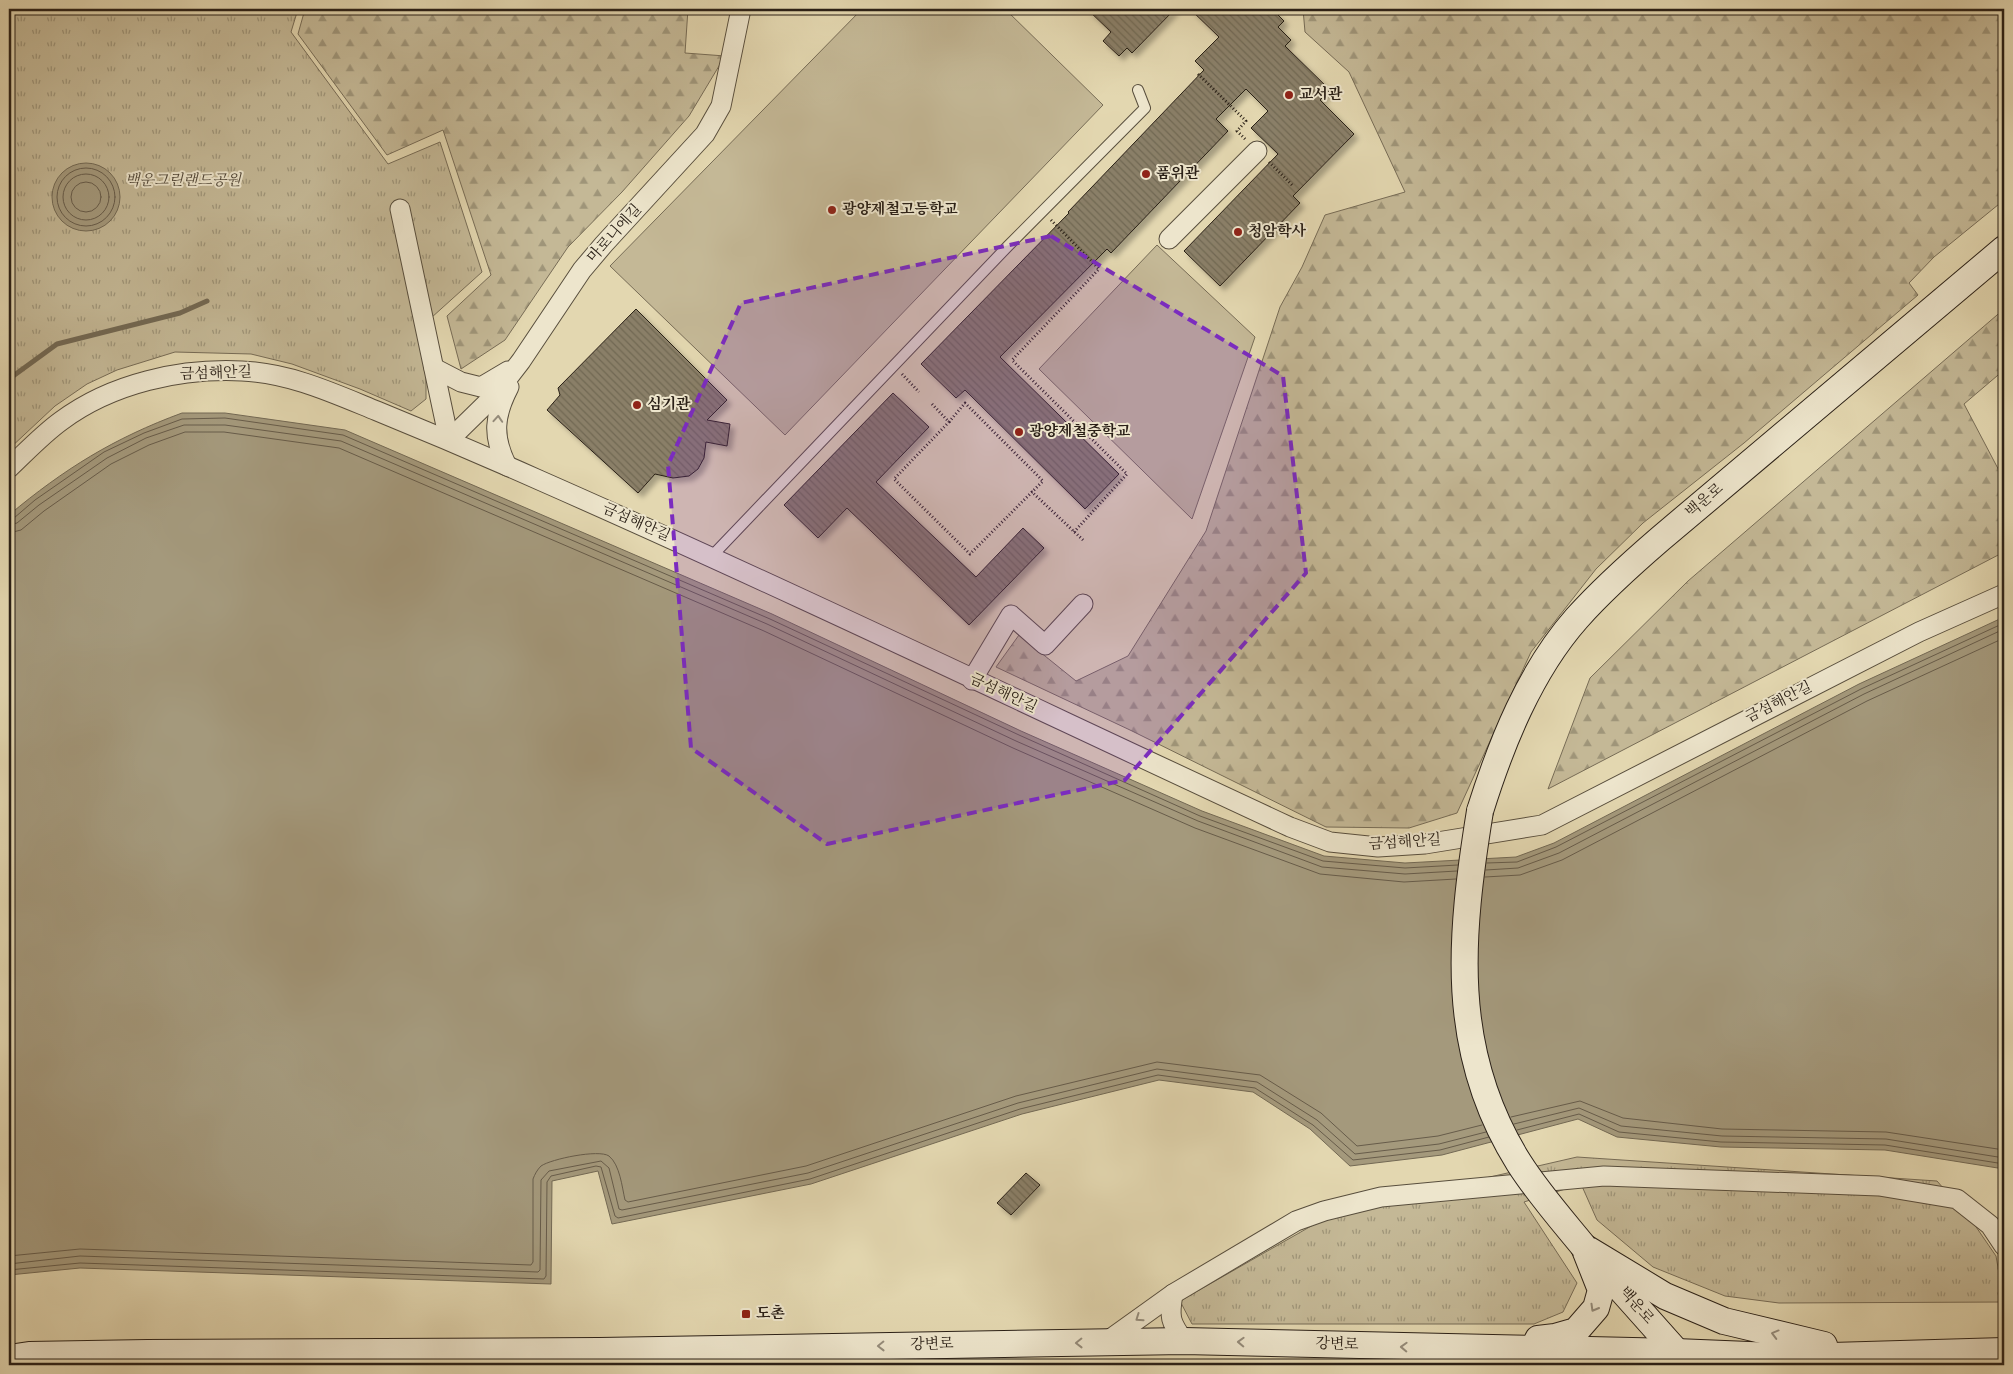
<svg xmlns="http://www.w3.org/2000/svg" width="2013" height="1374" viewBox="0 0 2013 1374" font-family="Vollkorn,'Noto Serif KR',serif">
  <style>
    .grass { fill: url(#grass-tufts); stroke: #776c56 }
    .forest { fill: url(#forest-firs); stroke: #776c56 }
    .pitch { fill: #c4b896; stroke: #776c56 }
    .water { fill: #a4997c; stroke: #736954 }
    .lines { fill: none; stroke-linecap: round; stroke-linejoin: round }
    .shore { stroke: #675c4a; stroke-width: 1 }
    .stream { stroke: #736954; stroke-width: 5 }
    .building { fill: url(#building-back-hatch); stroke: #2a2017; filter: url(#shadow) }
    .lane-casing { stroke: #584e3d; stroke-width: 12 }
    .street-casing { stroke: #584e3d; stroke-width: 21 }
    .secondary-casing { stroke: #2a2017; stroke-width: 28 }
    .path { stroke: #2a2017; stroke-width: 3; stroke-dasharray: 1 2.5; stroke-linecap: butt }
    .lane { stroke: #ede5cc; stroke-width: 10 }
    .street { stroke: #ede5cc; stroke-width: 19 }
    .secondary { stroke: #ede5cc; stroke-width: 26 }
    .secondary-bridge-casing { stroke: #2a2017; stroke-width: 28; stroke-linecap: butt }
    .secondary-bridge { stroke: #ede5cc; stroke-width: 26 }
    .oneway { stroke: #958c7b }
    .marked { fill: #7b2cbf; fill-opacity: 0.2; stroke: #7b2cbf; stroke-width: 4; stroke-dasharray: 10 6; stroke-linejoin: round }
    .poi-dot { fill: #8f2418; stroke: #ede5cc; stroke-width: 2 }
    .labels { text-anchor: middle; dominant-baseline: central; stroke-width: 4; stroke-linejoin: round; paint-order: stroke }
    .poi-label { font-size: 15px; font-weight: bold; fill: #2a2017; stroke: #ede5cc; text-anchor: start }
    .park-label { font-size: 15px; font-style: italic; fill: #504637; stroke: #ede5cc }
    .street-label { font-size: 15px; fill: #2a2017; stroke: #ede5cc }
  </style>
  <defs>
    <pattern id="grass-tufts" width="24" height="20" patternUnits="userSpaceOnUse" patternTransform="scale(1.25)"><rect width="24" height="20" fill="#c4b896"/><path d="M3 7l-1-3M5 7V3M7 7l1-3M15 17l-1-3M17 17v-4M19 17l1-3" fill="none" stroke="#9f9579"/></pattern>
    <pattern id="forest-firs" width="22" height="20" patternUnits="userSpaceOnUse" patternTransform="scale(1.25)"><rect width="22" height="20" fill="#c4b896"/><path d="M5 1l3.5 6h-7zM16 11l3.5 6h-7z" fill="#9f9579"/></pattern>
    <pattern id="building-back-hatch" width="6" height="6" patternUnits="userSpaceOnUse" patternTransform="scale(1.25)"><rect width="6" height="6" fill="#8a7f67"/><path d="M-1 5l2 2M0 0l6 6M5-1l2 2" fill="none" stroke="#716854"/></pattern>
    <filter id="shadow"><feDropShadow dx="4.5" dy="4.5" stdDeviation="2.5" flood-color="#0004"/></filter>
  </defs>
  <rect width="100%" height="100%" fill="#e3d7b0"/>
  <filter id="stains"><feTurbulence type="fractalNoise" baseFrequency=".004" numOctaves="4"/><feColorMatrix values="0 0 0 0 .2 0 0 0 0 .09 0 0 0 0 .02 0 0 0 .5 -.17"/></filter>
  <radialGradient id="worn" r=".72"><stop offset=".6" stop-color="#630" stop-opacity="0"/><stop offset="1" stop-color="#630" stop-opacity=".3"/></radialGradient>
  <g class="grass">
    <path d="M9,9H298L291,32L388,164L440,142L482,272L421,327L426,351V399L411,411L360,389L292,364L251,354L175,352L117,370L87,384L55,406L9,449Z"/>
    <path d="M1577,1157L1937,1181L1972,1221L1996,1256L2004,1302L1779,1303L1725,1296L1653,1267L1597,1220L1581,1184L1524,1202L1577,1283L1563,1312L1534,1324H1192L1180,1301L1320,1221L1390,1200Z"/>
  </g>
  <g class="forest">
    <path d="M305,9H688L685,53L725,56L689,116L622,192L568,247L505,340L461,369L447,316L491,275L443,130L387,155L298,34Z"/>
    <path d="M1303,9H2004V200L1934,257L1909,283L1918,295L1744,443L1643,523L1596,569L1531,652L1457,813L1409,828L1326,827L1130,730L996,667L1019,635L1076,681L1128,656L1206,531L1280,307L1302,267L1325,215L1405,192L1349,72L1305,32Z"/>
    <path d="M2004,309V370L1964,404L2004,480V552L1548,789L1590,678L1688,581Z"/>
  </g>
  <g class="pitch">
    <path d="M862,9H1005L1103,105L785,435L610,266Z"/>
    <path d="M1157,245L1255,337L1192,519L1039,369Z"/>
  </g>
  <g class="water">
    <circle cx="86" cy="197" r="34"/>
    <path d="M182,413H225L345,430L772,614L1021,731L1202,811L1324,856L1405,863L1516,857L1554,843L1859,684L2004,617V1169L1885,1150L1721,1147L1617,1137L1578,1119L1442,1155L1350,1166L1310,1129L1253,1092L1159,1080L1022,1114L811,1184L612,1224L598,1171L552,1181L551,1284L80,1268L9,1275V515C64,469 114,438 182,413Z"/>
  </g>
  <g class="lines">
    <g class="shore">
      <circle cx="86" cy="197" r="29"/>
      <circle cx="86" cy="197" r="23"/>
      <circle cx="86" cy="197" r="15"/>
      <path d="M9,519L14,518L35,500L104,452L144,433L182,419L225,418L343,435L770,619L1019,735L1200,816L1323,861L1405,868L1458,865"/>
      <path d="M9,525L17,523L39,505L107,458L146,438L184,425H225L341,441L767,624L1016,741L1198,821L1322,867L1405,874L1457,871"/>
      <path d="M9,533L21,530L44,511L111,464L149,445L185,432H224L339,448L764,631L1013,748L1195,828L1320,874L1404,882L1456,879"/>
      <path d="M1487,863L1517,862L1556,847L1861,689L2004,623"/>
      <path d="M1486,870L1518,868L1559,853L1864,694L2004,629"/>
      <path d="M1485,877L1520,875L1562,860L1867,701L2004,638"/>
      <path d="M1511,1117L1580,1101L1623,1118L1722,1129L1886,1132L2004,1150"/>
      <path d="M1514,1124L1579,1108L1621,1126L1722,1136L1886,1139L2004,1158"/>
      <path d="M1517,1130L1579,1114L1619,1132L1721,1142L1885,1145L2004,1164"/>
      <path d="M9,1256L80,1249L531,1265L533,1262V1179C535,1174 537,1170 541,1166C551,1159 599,1149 609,1156C620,1165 622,1187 625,1200L628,1202L806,1166L1016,1096L1157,1062L1260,1075L1321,1113L1357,1146L1438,1136L1482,1125"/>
      <path d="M9,1264L80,1256L538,1272L540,1270L541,1180L549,1171L601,1161L609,1168L619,1209L622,1210L808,1173L1018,1103L1157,1069L1257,1082L1317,1120L1355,1154L1439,1144L1486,1132"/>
      <path d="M9,1270L80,1263L544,1279L546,1276L547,1182L551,1176L596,1166L601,1167L615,1216L618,1218L810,1179L1020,1109L1158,1075L1255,1088L1313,1125L1353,1160L1440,1150L1489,1137"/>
    </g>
    <path class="stream" d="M9,379L57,344L180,313L207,301"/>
  </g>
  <g class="building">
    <path d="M1087,9H1175L1132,53L1127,48L1119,56L1103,41L1111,32Z"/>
    <path d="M1190,9H1272L1284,21L1278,27L1291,40L1285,46L1330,90L1320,100L1354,134L1293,196L1300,203L1220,286L1184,251L1278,154L1251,128L1268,111L1246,89L1216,119L1228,131L1111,253L1107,249L1000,357L1119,474L1085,509L965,390L956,398L921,364L1069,213L1068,212L1204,70L1195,61L1219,37Z"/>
    <path d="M636,309L727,400L707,420L730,424L727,446L706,442L704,458L698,469L689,476L673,478L655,474L638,493L547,410L560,395L558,388Z"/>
    <path d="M893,393L929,427L876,482L976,577L1023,528L1044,548L969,625L847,508L818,538L784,505Z"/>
    <path d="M1026,1173L1040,1185L1011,1215L997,1203Z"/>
  </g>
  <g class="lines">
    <g class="lane-casing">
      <path id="lane" d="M712,556L1008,246L1145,108L1138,90"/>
    </g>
    <g class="street-casing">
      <g id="street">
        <path d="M400,209L449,440"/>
        <path d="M1169,239L1257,151"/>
        <path d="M434,368L461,382L481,387L508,371"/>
        <path d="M449,440L494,396L521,361L582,270L604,244L705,134L721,106L741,9"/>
        <path d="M507,466C492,436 494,416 509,387"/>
        <path d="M9,468C26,452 43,434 61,421C112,383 181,368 242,371C290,373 333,393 377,411C431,433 485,456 539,480C791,591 1040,711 1290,827L1330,842L1378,847L1425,844L1542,825L1919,632L2004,594"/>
        <path d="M972,680L1011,615L1045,645L1083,604"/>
        <path d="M1173,1294C1169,1317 1170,1322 1184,1341"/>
        <path d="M1106,1342L1173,1294L1296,1221L1324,1211L1381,1197L1604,1176L1879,1186L1957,1199L1990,1225L2004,1246"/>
      </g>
    </g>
    <g class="secondary-casing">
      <g id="secondary">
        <path d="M1480,811C1501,744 1530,671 1577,618C1603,589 1631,564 1660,539L2004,249"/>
        <path d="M1584,1247L1665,1296L1724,1321L1824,1345"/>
        <path d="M1602,1268L1683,1359"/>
        <path d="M1538,1339L1555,1337L1576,1331L1596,1308L1601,1290L1584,1247"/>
        <path d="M9,1358L29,1355L147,1353L599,1351L1184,1341L1676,1352L1797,1357L2004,1351"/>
      </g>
    </g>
    <g class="path">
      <path d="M1198,74L1246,121L1237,131L1246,140"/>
      <path d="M1269,162L1293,186"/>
      <path d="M1051,220L1099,269L1012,360L1127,474L1074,532"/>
      <path d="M902,374L919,392"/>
      <path d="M932,404L949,422L894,479L970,554L1032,492L1083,540"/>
      <path d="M949,422L965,403L1043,481L1032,492"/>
    </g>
    <use href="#lane" class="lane"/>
    <use href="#street" class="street"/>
    <use href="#secondary" class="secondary"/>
    <g class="secondary-bridge-casing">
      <path id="secondary-bridge" d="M1480,811C1460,935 1448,1050 1519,1163C1538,1193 1562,1220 1584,1247"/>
    </g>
    <use href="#secondary-bridge" class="secondary-bridge"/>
  </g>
  <defs><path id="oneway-chevron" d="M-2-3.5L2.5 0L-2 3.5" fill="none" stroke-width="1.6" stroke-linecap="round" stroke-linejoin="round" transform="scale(1.25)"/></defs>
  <g class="oneway">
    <use href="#oneway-chevron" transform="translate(498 419) rotate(-86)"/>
    <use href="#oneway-chevron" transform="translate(1594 1308) rotate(120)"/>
    <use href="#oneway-chevron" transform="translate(1139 1318) rotate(145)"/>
    <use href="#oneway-chevron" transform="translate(1775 1334) rotate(-165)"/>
    <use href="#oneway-chevron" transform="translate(1241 1342) rotate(-178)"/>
    <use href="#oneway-chevron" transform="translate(1079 1343) rotate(179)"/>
    <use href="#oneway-chevron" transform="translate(881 1346) rotate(179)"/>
    <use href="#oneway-chevron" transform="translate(1404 1347) rotate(-178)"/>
  </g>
  <path class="marked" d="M1051,236L1283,376L1306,573L1125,780L827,844L691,748L668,465L741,303Z"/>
  <g class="poi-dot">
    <circle cx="1289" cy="95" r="5"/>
    <circle cx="1146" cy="174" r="5"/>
    <circle cx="832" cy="210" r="5"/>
    <circle cx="1238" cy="232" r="5"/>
    <circle cx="637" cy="405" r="5"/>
    <circle cx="1019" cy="432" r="5"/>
    <rect x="741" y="1309" width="10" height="10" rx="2.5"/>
  </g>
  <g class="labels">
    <g class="poi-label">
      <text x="1299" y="95">교서관</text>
      <text x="1156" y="174">품위관</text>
      <text x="842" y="210">광양제철고등학교</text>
      <text x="1248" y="232">청암학사</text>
      <text x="647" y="405">심기관</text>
      <text x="1029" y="432">광양제철중학교</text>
      <text x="756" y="1314">도촌</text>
    </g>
    <g class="park-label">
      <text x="183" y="181">백운그린랜드공원</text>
    </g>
    <g class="street-label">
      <text transform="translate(615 234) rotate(-48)">마로니에길</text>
      <text transform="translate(216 374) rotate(-2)">금섬해안길</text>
      <text transform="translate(1705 501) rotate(-40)">백운로</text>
      <text transform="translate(636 523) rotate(24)">금섬해안길</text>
      <text transform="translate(1003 694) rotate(25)">금섬해안길</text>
      <text transform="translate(1779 703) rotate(-27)">금섬해안길</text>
      <text transform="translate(1405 843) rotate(-4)">금섬해안길</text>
      <text transform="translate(1636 1306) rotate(49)">백운로</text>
      <text transform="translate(932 1345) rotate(-1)">강변로</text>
      <text transform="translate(1337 1345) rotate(2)">강변로</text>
    </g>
  </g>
  <rect width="2013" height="1374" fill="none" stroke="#e3d7b0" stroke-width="30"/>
  <rect x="10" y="10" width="1993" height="1354" fill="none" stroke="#2a2017" stroke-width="2.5"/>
  <rect x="15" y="15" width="1983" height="1344" fill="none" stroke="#2a2017"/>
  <rect width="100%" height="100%" filter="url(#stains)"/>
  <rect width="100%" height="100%" fill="url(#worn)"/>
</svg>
